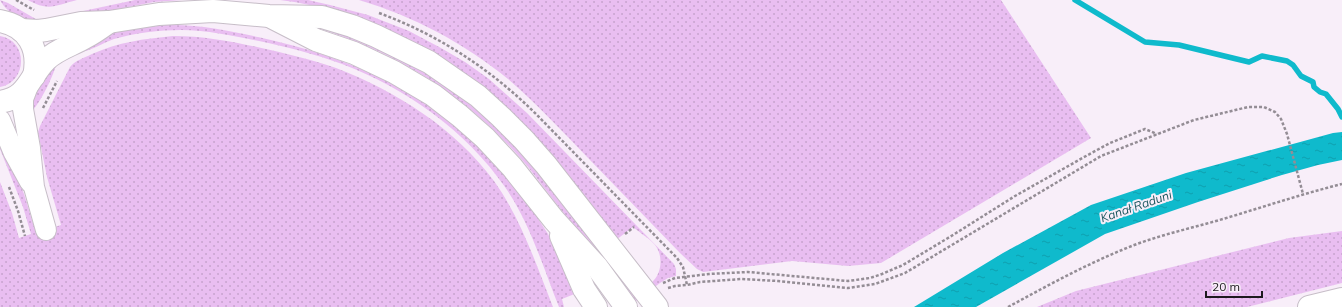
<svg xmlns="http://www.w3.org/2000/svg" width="1342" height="307" viewBox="0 0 1342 307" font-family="Mulish,sans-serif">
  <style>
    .grass { fill: url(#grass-dots) }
    .water { fill: url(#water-ripples) }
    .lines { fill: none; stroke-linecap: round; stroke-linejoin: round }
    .stream { stroke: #0fbacc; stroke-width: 5.5 }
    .minor-casing { stroke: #c7bec8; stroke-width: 22 }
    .major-casing { stroke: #c7bec8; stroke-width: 24 }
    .path { stroke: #948d95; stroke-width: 2.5; stroke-dasharray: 3 2; stroke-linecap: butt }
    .minor { stroke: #fff; stroke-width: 20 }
    .major { stroke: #fff; stroke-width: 22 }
    .labels { text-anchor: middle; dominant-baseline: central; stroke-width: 4; stroke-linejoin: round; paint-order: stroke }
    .water-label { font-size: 12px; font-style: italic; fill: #1a565e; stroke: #f8eef9 }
  </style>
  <defs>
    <pattern id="grass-dots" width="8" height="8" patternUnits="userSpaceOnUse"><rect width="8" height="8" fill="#e9bef1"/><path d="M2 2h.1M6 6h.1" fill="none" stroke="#c7a3ce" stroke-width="1.8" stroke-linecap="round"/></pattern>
    <pattern id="water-ripples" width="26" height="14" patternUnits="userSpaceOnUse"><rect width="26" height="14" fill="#0fbacc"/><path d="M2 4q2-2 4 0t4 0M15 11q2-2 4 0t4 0" fill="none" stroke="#0e9faf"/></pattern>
  </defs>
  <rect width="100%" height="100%" fill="#f8eef9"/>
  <g class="grass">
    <path d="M0,0L8,3L41,22L38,26C24,20 8,15 0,0Z"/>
    <path d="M28,0H77C56,5 49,12 28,0Z"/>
    <path d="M135,0H182L154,2L83,16L69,14Z"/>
    <path d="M280,0H308L330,5L368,15L409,31L441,48L465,62L489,79L527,113L674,264L676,269V276L668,278L660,283L628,307H620L630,299L528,167C472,100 405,56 321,29L319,27L321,25C386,44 445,77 495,122C510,135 522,150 535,165L537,169H539L637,294C642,290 649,286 654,280C662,271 663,255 655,245C649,238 640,233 633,227L616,240C584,199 553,156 516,118C454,56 368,11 280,0Z"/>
    <path d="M359,0H1001L1091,138L881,263L848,266L792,261L703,272L697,269L680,253C650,222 620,191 590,160C563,132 537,104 508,79C464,43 413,16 359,0Z"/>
    <path d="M165,25C198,24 226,30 258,37C350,57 427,91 492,161C502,172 519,189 525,201L526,200L548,234L577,293L562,299L564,307H559C543,267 530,223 505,187C466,131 406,88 342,64C315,54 287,47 259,41C233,36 208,30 181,30C159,30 135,33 114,39C105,42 88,52 80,52C89,47 98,40 107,36C125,28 146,28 165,25Z"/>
    <path d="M0,36C28,40 28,82 0,87Z"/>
    <path d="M173,36C202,36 229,41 257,47C284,53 310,59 336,68C396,91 456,129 494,181C521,219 536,264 553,307H0V182L12,213L19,238L31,234L23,207L0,149L1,145L3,142L24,194L36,233L61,225L47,177L38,132L40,126L70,67C76,60 84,58 92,54C119,42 143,39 173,36Z"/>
    <path d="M57,61C55,73 40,104 31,112L29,102Z"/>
    <path d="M1342,231V283L1247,307H1037L1076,291L1289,238Z"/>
  </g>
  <path class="water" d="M1342,132V160L1318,165L1282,175L1198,202L1105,234L976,307H914L1003,253L1091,205L1186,173L1333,133Z"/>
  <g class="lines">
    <path class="stream" d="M1075,0L1145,42L1179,45L1249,62L1262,56L1287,61L1293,65L1301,76L1313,82L1314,87L1320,92L1326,94L1338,109L1342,117"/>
    <g class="minor-casing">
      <g id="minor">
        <path d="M28,86L23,99V109L30,148L34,187L46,230"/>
        <path d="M0,120L14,153L30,182"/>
      </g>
    </g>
    <g class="major-casing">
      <g id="major">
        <path d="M273,18L316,40L354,53L394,72L433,95L460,116L485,138L512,167L554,220L597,267L626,307"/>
        <path d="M0,21C28,26 40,49 34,76"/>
        <path d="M21,30L38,31L46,30L81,23L109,22L159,14L213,11L269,16L322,17L352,26L376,36L429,62L478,96L501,117L524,140L546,165L657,307"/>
        <path d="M0,102C29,97 28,78 46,60C57,49 73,45 86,37C94,33 102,27 109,22"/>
        <path d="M561,236L584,289L596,307"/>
        <path d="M1309,307L1342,299"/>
      </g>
    </g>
    <g class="path">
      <path d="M16,0L34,10"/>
      <path d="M379,13C439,35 492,70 537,115L677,258L683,267L687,285"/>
      <path d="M43,108L57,81"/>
      <path d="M9,187L18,211L25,236"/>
      <path d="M625,234L634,227"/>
      <path d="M663,283L675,278L709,274L748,272L848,281L870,278L882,274L903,265L953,235L1015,196L1086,156L1110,143L1145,129L1157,134"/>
      <path d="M668,288L675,286L687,285L700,282L741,279L778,281L848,288L875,284L905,273L1101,156L1194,120L1248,107H1264L1275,112L1281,119L1287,134L1303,194"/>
      <path d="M1008,307C1045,287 1083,266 1122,250C1154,236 1189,229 1223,219C1263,207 1302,194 1342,184"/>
    </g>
    <use href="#minor" class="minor"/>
    <use href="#major" class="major"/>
  </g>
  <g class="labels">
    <g class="water-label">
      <text transform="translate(1136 206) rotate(-19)">Kanał Raduni</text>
    </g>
  </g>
  <path d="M1206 291v6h56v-6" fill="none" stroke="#1d1a1e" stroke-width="2"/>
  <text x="1212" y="291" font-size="12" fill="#1d1a1e" stroke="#f8eef9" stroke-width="3" paint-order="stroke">20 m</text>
</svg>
